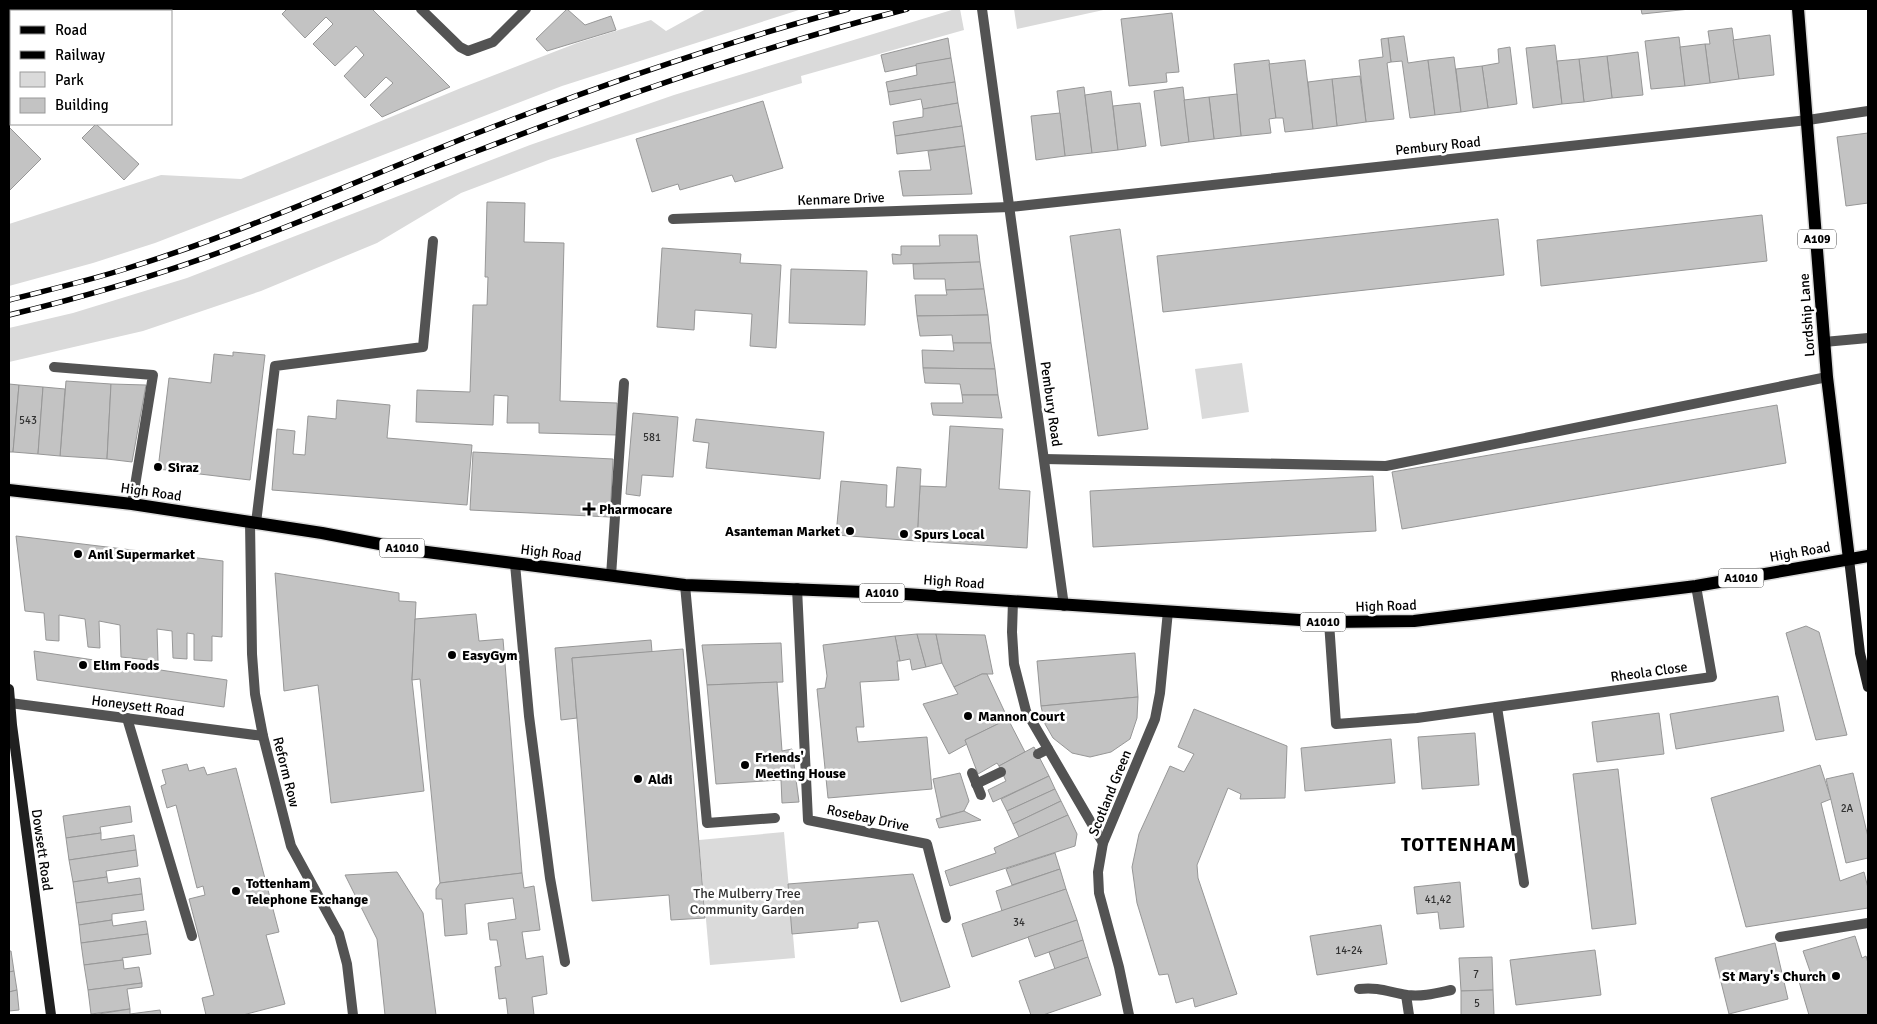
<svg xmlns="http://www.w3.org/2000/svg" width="1877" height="1024" viewBox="0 0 1877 1024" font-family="Signika,sans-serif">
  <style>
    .green { fill: #dadada }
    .building { fill: #c3c3c3; stroke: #979797 }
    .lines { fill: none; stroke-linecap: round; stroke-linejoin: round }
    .primary-casing { stroke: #dbdbdb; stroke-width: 15 }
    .lane { stroke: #535353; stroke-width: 10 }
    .street { stroke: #535353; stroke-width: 10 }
    .secondary { stroke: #202020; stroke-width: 10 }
    .primary { stroke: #000; stroke-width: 12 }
    .rail-casing { stroke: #000; stroke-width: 5.5 }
    .rail { stroke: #fff; stroke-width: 4; stroke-dasharray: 11; stroke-linecap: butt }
    .poi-dot { fill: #000; stroke: #fff; stroke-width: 2 }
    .labels { text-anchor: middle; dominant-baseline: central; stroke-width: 5; stroke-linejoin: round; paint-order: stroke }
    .number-label { font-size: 11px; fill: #313131 }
    .shield { fill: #fff; stroke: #4c4c4c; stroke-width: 1 }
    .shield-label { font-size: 12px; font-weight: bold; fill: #000 }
    .street-label { font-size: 14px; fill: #000; stroke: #fff }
    .poi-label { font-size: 14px; font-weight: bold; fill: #000; stroke: #fff; text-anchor: start }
    .park-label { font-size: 14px; fill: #313131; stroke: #fff }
    .district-label { font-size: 19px; font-weight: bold; letter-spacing: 1px; fill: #000; stroke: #fff }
  </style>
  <rect width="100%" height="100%" fill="#fff"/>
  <g class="green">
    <path d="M706,9H802L562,86L155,243L93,263L9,286V224L161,175L241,179L461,88L577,43L651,20L666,31Z"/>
    <path d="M955,9H960L964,30L801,76L802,83L551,159L461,193L377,243L261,291L143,331L9,362V328L73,313L187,278L530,145L674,95Z"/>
    <path d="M1014,9H1108L1017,29Z"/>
    <path d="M1242,363L1249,412L1202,419L1195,369Z"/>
    <path d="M784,832L795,958L710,965L699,840Z"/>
  </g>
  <g class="building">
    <path d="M27,9H102L100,11H24Z"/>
    <path d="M287,9H372L450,87L382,117L370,105L393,83L386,77L365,98L344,76L364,55L356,46L335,66L313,44L333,24L326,17L305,38L282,14Z"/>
    <path d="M567,9L585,25L611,16L616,30L547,51L536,39Z"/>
    <path d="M1641,9H1690L1642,14Z"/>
    <path d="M1172,13L1179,72L1166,73L1167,82L1129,86L1121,19Z"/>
    <path d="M11,25V83L9,80V27Z"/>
    <path d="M1732,28L1739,79L1710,83L1705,44H1710L1708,31Z"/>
    <path d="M1770,35L1774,75L1739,79L1733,40Z"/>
    <path d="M1404,36L1408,63L1428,60L1435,115L1410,118L1402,61L1391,62L1388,38Z"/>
    <path d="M1679,37L1685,86L1651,89L1645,41Z"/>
    <path d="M948,38L951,58L885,72L881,55Z"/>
    <path d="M1388,38L1391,62L1387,63L1394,119L1366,122L1359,60L1383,57L1381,39Z"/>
    <path d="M1705,44L1710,83L1685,86L1680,47Z"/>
    <path d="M1555,45L1562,104L1533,108L1526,48Z"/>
    <path d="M1510,47L1517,104L1488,108L1482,66L1499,63L1498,49Z"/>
    <path d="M1638,52L1643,95L1612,98L1607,56Z"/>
    <path d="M1607,56L1612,98L1584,102L1579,59Z"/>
    <path d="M1454,57L1461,112L1435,115L1428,60Z"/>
    <path d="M951,58L955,82L888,92L886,82L917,75L916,64Z"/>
    <path d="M1579,59L1584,102L1562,104L1557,61Z"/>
    <path d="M1269,60L1276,118L1269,119L1271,133L1241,136L1234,64Z"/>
    <path d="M1305,60L1313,129L1285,132L1283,118H1276L1269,64Z"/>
    <path d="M1482,66L1488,108L1461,112L1456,69Z"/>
    <path d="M1360,76L1366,122L1337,126L1332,79Z"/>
    <path d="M1332,79L1337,126L1313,129L1308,82Z"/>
    <path d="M955,82L958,103L923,109L921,99L890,105L888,92Z"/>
    <path d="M1084,87L1092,153L1065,156L1057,91Z"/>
    <path d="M1183,87L1189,142L1161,146L1154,91Z"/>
    <path d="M1111,91L1118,150L1092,153L1085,95Z"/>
    <path d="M1237,94L1241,136L1214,139L1209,97Z"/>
    <path d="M1209,97L1214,139L1189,142L1184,100Z"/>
    <path d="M763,101L783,168L735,182L732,175L680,190L678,184L652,192L636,139Z"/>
    <path d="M958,103L962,126L895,136L893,122L923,117V109Z"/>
    <path d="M1140,103L1146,146L1118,150L1113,106Z"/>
    <path d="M1060,113L1065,156L1036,160L1031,116Z"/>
    <path d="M96,124L139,164L124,180L82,138Z"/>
    <path d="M962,126L965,146L897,154L895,136Z"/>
    <path d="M9,127L41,159L9,191Z"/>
    <path d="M1868,133V203L1846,206L1837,137Z"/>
    <path d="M965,146L972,194L903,196L899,171L931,170L928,151Z"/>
    <path d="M487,202L525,203L524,242L564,243L560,401L617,403V435L539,433V423H507L508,396L494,395L493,425L416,422L417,390L470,392L473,305H487L488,277H485Z"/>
    <path d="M1762,215L1767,261L1541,286L1537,240Z"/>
    <path d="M1498,219L1504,275L1163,312L1157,256Z"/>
    <path d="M1120,229L1148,429L1098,436L1070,236Z"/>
    <path d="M939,235H977L980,262L893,264L892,254L901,255V246H940Z"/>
    <path d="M662,248L741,254L740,263L781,265L776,348L750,346L752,314L695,310L694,330L657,327Z"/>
    <path d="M980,262L984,289L946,290L945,279H914L913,264Z"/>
    <path d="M791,269L867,271L865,325L789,323Z"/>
    <path d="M984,289L988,315L917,316L915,295H947L946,290Z"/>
    <path d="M988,315L991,343H953L952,335L920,336L917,316Z"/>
    <path d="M953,343H991L995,369L923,368L922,350L954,351Z"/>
    <path d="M233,352L265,355L250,480L158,469L169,378L211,383L214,354L233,356Z"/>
    <path d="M923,368L995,369L998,395H962L960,384L925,383Z"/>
    <path d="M66,381L111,384L107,459L60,456Z"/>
    <path d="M9,384L19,385L13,452H9Z"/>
    <path d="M111,384L146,385L132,462L107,459Z"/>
    <path d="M19,385L43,387L38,454L13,452Z"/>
    <path d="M43,387L65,389L60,456L38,454Z"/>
    <path d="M962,395H998L1002,418L933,415L931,403H963Z"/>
    <path d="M337,400L390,405L387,438L472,445L467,505L272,490L277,429L295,431L293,454L305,455L308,416L336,419Z"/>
    <path d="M1777,405L1786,463L1402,529L1392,472Z"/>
    <path d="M633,413L678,417L673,477L642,475L640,496L626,494Z"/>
    <path d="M696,419L824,432L820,479L706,468L709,443L693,441Z"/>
    <path d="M950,426L1003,429L999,489L1030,491L1027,548L917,541L920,486L946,487Z"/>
    <path d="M473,452L613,459L610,517L470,510Z"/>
    <path d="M897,467L921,469L917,541L836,535L841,481L887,485L886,507H894Z"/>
    <path d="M1373,476L1376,531L1093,547L1090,491Z"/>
    <path d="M16,536L223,561L222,637L212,636V661L194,660V634L187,633V659L173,658L172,631L157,629L158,661L121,657L120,625L99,621L100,648L88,647L85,619L59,615V641L46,640L44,613L25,611Z"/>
    <path d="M275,573L399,593V601L416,602L412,680L424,791L331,803L318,685L284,691Z"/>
    <path d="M476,614L479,641L503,639L522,873L440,883L420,679L412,680L415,619Z"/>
    <path d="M1806,626L1819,632L1847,735L1816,740L1786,633Z"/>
    <path d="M917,634L926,667L912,670L910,659L900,661L895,636Z"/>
    <path d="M917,634H936L942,663L926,667Z"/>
    <path d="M936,634L985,635L993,674H982L954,687L942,663Z"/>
    <path d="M895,636L900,661H897L899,680L860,682L864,727H856L858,742L927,737L932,789L828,798L817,689L825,688L827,676L823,645Z"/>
    <path d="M651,640L652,652L572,658L577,718L561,720L555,648Z"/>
    <path d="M781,643L783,682L707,685L702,645Z"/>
    <path d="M683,649L705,918L671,920L669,895L592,901L572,658Z"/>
    <path d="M34,651L227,680L224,707L37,680Z"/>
    <path d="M1135,653L1138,697L1041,706L1037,661Z"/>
    <path d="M982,674H987L1008,719L965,740L967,744L949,754L923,704L958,694L954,687Z"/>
    <path d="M777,682L782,751L792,749L799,802L782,803L781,780L716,784L707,685Z"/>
    <path d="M1778,696L1784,731L1676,749L1670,714Z"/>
    <path d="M1138,697L1137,718L1130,739L1111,752L1090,757L1072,753L1053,738L1045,724L1041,706Z"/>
    <path d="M1194,709L1287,746L1285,798L1240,799L1241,794L1228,788L1197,865L1198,878L1237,994L1195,1007L1193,998L1176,1003L1168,974L1159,975L1137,903L1132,867L1139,834L1170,766L1184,772L1194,754L1178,747Z"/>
    <path d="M1659,713L1664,754L1597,762L1592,722Z"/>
    <path d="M1008,719L1025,752L999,766L997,763L978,774L965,740Z"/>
    <path d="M1475,733L1479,785L1422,789L1418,737Z"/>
    <path d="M1391,739L1395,783L1305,791L1301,748Z"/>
    <path d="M1034,747L1049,776L993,802L988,790L1006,781L999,766Z"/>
    <path d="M187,764L189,771L204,767L207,775L236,768L279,932L266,935L285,1004L243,1015H206L202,998L214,995L189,899L205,895L203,886L197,888L176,805L167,808L161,786L166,784L162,770Z"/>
    <path d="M1820,765L1831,799L1821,803L1840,881L1864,872L1868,888V908L1746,927L1711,798Z"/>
    <path d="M1618,769L1636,924L1592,929L1573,774Z"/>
    <path d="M960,773L969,801L964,811L941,817L933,779Z"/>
    <path d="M1853,773L1868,837V858L1846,863L1826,779Z"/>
    <path d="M1049,776L1055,789L1007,811L1001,799Z"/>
    <path d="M1055,789L1061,801L1013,824L1007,811Z"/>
    <path d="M1061,801L1068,815L1019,837L1013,824Z"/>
    <path d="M130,806L132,822L100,827L101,833L66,838L63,816Z"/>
    <path d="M964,811L981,820L939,828L936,819Z"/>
    <path d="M1068,815L1077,834L1075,846L950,886L945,871L996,853L994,848Z"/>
    <path d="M101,833V840L134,835L136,850L69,860L66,838Z"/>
    <path d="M136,850L138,866L106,871L107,877L73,882L69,860Z"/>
    <path d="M1055,853L1060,869L1012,885L1006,869Z"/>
    <path d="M1060,869L1066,889L1002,911L996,891Z"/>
    <path d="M397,872L423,913L436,1015H385L377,939L345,875Z"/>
    <path d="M522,873L524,888L534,886L540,930L522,932L526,959L543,956L547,994L532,997L534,1015H508L506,998L499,999L495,967L501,966L497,940H490L488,923L516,919L513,898L465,904L467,934L445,936L442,899H436V889L440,883Z"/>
    <path d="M913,874L950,987L901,1002L878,921L858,923V928L792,934L788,884Z"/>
    <path d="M107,877L108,883L140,878L142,894L76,903L73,882Z"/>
    <path d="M1460,882L1464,927L1440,929L1438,912L1417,914L1414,887Z"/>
    <path d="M1066,889L1077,920L972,957L962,924Z"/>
    <path d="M142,894L144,910L112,914V920L79,925L76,903Z"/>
    <path d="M112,920L113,926L146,921L148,934L81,943L79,925Z"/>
    <path d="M1077,920L1083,940L1035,957L1028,937Z"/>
    <path d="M1381,925L1387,964L1317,975L1310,936Z"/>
    <path d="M148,934L151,954L122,958L123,960L84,965L81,943Z"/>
    <path d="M1855,936L1862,958L1866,956L1868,963V1015H1809L1798,978L1811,974L1803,951Z"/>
    <path d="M1083,940L1088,957L1055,969L1049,952Z"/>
    <path d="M1775,943L1788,999L1729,1014L1715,958Z"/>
    <path d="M1595,950L1601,995L1516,1005L1510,960Z"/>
    <path d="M9,951H11L14,971L9,972Z"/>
    <path d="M1088,957L1101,995L1043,1015H1031L1019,981Z"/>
    <path d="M1492,957L1493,990L1461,991L1459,958Z"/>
    <path d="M123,960L124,969L139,967L142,983L88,990L84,965Z"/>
    <path d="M14,971L17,990L9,992V972Z"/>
    <path d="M142,983V987L127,989L130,1009L91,1014L88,990Z"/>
    <path d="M17,990L19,1010L9,1011V992Z"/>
    <path d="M1493,990L1494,1015H1461V991Z"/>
    <path d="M130,1009V1014L160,1010L161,1015H92Z"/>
  </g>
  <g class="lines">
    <g class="primary-casing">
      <g id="primary">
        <path d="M1798,9L1827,377L1849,559"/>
        <path d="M9,490L132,504L322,533L411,550L685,585L890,593L1329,622L1414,621L1696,586L1868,556"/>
      </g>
    </g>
    <g class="lane">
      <path d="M1824,342L1868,338"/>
      <path d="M54,367L153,375L132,504"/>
      <path d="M1044,459L1386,466L1827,377"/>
      <path d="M256,523L275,366L423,347L433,241"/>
      <path d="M515,564L529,716L550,878L565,962"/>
      <path d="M611,576L624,383"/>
      <path d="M685,585L707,823L775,818"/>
      <path d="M797,588L808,820L927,844L946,918"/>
      <path d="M127,718L192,936"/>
      <path d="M1038,754L1048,749"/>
      <path d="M972,773L981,795"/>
      <path d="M976,784L1001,772"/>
      <path d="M1780,937L1868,923"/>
    </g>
    <g class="street">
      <path d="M421,9L460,47L468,51L493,42L526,9"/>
      <path d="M982,9L1064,606"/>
      <path d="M673,219L1010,207L1808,120L1868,111"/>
      <path d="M250,522L252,654L255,694L263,736L291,846L339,934L347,964L353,1015"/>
      <path d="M1013,601L1012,632L1014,664L1026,711L1103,843"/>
      <path d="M1329,622L1336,724L1417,718L1712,677L1696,586"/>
      <path d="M10,703L263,736"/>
      <path d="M1497,707L1524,883"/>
      <path d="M1359,989C1380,987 1388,992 1407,995C1422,997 1437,993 1451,990"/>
      <path d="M1406,995L1409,1015"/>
      <path d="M1129,1015L1119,967L1099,893L1098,872L1103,843L1155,719L1160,693L1168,611"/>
    </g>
    <g class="secondary">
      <path d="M1849,559L1860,653L1868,687"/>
      <path d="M9,689L12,725L51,1015"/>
    </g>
    <use href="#primary" class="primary"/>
    <g class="rail-casing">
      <g id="rail">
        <path d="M9,300C48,290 87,281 125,269C242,233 354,182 467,137C592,88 719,44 848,9"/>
        <path d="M9,315C88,296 166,273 242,244C321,214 398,181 477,151C618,97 761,47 907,9"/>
      </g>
    </g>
    <use href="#rail" class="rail"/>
  </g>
  <g class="poi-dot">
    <circle cx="158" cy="467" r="5"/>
    <path d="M586.5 501.5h5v5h5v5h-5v5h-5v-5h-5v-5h5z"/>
    <circle cx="850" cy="531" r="5"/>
    <circle cx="904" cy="534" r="5"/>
    <circle cx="78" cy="554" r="5"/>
    <circle cx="452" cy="655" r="5"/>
    <circle cx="83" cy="665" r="5"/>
    <circle cx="968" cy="716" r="5"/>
    <circle cx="745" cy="765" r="5"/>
    <circle cx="638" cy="779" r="5"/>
    <circle cx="236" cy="891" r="5"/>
    <circle cx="1836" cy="976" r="5"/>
  </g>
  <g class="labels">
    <g class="number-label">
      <text x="28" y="420">543</text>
      <text x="652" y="437">581</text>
      <text x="1847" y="808">2A</text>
      <text x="1438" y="899">41,42</text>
      <text x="1019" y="922">34</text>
      <text x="1349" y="950">14-24</text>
      <text x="1476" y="974">7</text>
      <text x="1477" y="1003">5</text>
    </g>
    <g class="shield">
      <rect x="1798" y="229.5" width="38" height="19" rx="4"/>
      <rect x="379.5" y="538.5" width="45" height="19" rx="4"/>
      <rect x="1718.5" y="568.5" width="45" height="19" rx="4"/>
      <rect x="859.5" y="583.5" width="45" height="19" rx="4"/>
      <rect x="1300.5" y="612.5" width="45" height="19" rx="4"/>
    </g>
    <g class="shield-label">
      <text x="1817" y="239">A109</text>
      <text x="402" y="548">A1010</text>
      <text x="1741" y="578">A1010</text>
      <text x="882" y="593">A1010</text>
      <text x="1323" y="622">A1010</text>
    </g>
    <g class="street-label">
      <text transform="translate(1438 146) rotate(-6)">Pembury Road</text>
      <text transform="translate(841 199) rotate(-2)">Kenmare Drive</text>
      <text transform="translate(1807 315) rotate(-94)">Lordship Lane</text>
      <text transform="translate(1051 404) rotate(82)">Pembury Road</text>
      <text transform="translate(151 492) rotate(8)">High Road</text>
      <text transform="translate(1800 552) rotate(-10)">High Road</text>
      <text transform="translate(551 553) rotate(7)">High Road</text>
      <text transform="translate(954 582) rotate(4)">High Road</text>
      <text transform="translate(1386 606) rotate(-2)">High Road</text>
      <text transform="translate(1649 672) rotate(-8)">Rheola Close</text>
      <text transform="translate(138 706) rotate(7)">Honeysett Road</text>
      <text transform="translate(286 772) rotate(76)">Reform Row</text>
      <text transform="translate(1110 793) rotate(-68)">Scotland Green</text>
      <text transform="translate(868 818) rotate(12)">Rosebay Drive</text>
      <text transform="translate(42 850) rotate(82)">Dowsett Road</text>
    </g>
    <g class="poi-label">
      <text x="168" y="467">Siraz</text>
      <text x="599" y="509">Pharmocare</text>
      <text x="840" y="531" text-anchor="end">Asanteman Market</text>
      <text x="914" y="534">Spurs Local</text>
      <text x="88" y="554">Anil Supermarket</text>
      <text x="462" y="655">EasyGym</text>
      <text x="93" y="665">Elim Foods</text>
      <text x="978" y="716">Mannon Court</text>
      <text x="755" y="757">Friends'<tspan x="755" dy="16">Meeting House</tspan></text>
      <text x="648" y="779">Aldi</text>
      <text x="246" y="883">Tottenham<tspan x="246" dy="16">Telephone Exchange</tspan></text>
      <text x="1826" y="976" text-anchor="end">St Mary's Church</text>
    </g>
    <g class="park-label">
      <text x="747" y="893">The Mulberry Tree<tspan x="747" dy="16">Community Garden</tspan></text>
    </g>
    <g class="district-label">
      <text x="1459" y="845">TOTTENHAM</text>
    </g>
  </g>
  <rect width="1877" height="1024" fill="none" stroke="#000000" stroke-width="20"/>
  <rect x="10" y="10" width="162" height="115" fill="#ffffff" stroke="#999999"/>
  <rect x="20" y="26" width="25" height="8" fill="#000000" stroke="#999999"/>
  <text x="55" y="35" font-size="15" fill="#000000">Road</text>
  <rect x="20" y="51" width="25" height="8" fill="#000000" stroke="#999999"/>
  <text x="55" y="60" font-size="15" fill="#000000">Railway</text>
  <rect x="20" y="72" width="25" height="15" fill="#dadada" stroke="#999999"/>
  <text x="55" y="85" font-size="15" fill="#000000">Park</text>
  <rect x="20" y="98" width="25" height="15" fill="#c3c3c3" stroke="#999999"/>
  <text x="55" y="110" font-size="15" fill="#000000">Building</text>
</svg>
